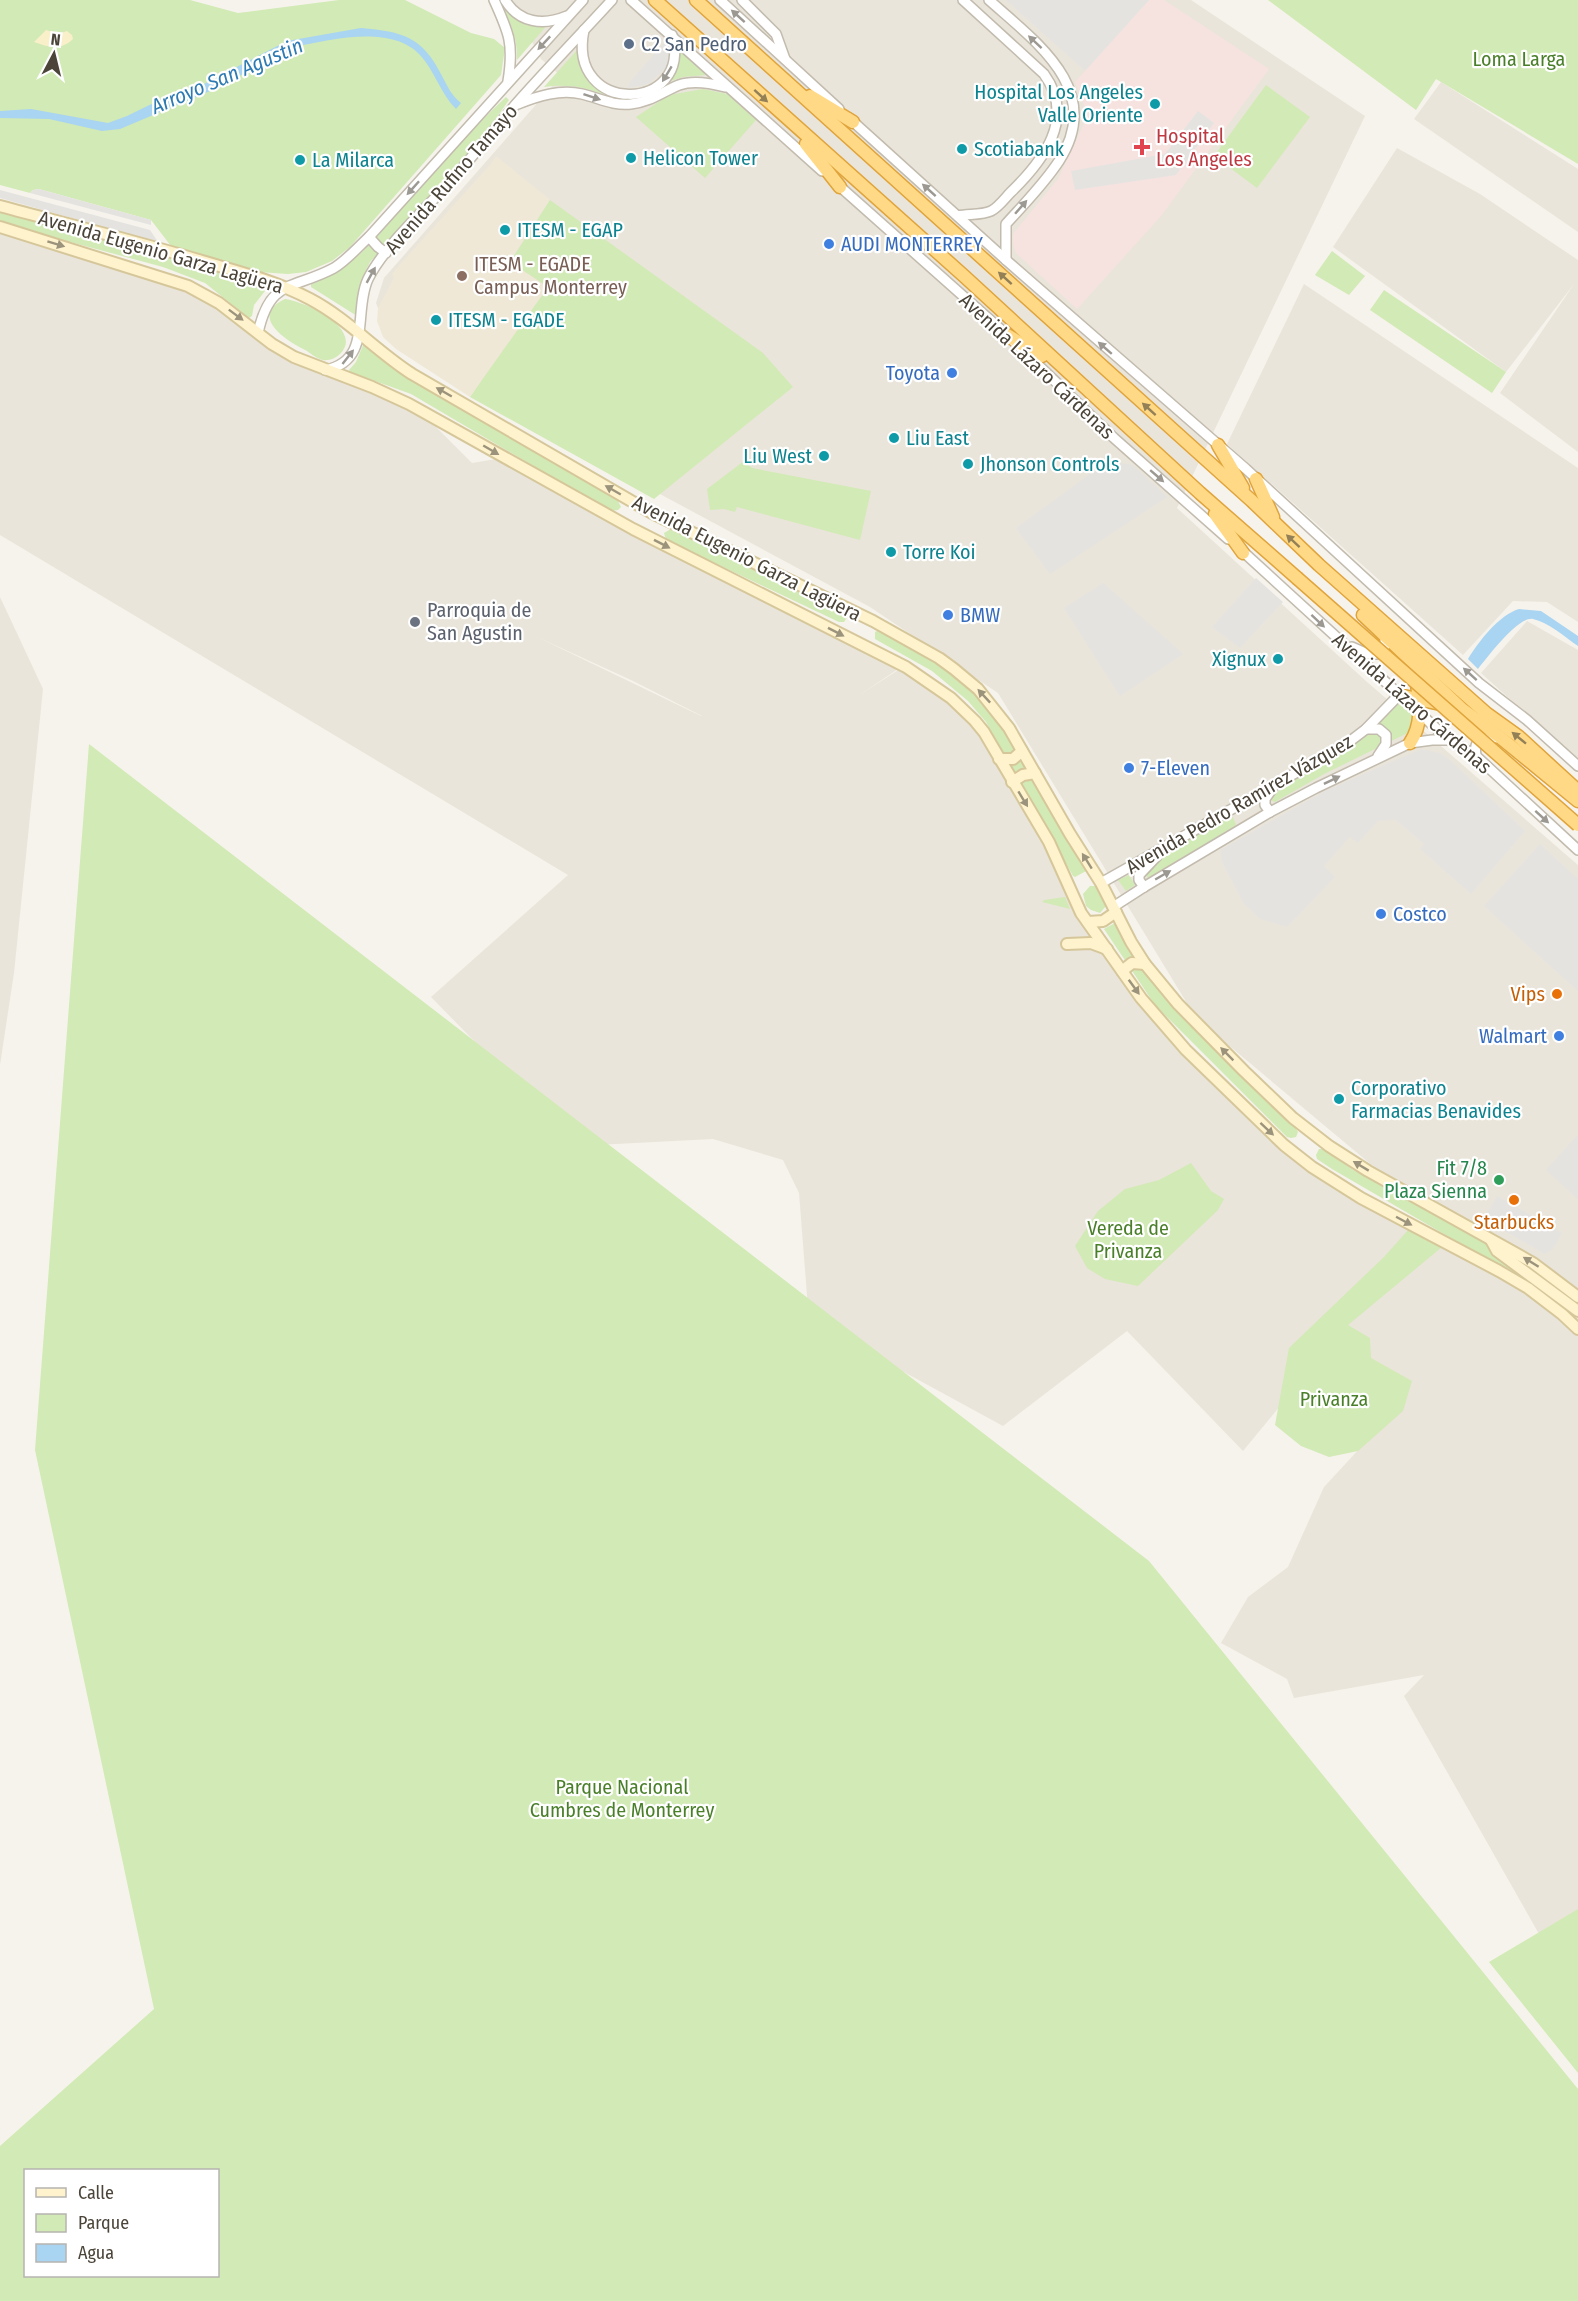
<svg xmlns="http://www.w3.org/2000/svg" width="1578" height="2301" viewBox="0 0 1578 2301" font-family="'Fira Sans Condensed',sans-serif">
  <style>
    .residential { fill: #eae5da; fill-rule: evenodd }
    .education { fill: #efe8d6 }
    .medical { fill: #f6e3e0 }
    .green { fill: #d2eab5; fill-rule: evenodd }
    .sand { fill: #f9efc9 }
    .parking { fill: #e5e3e0 }
    .water { fill: #a9d4f2 }
    .lines { fill: none; stroke-linecap: round; stroke-linejoin: round }
    .tertiary-casing { stroke: #c2bbae; stroke-width: 12 }
    .secondary-casing { stroke: #d6c79b; stroke-width: 14 }
    .trunk-casing { stroke: #e0a43c; stroke-width: 15 }
    .tertiary { stroke: #fff; stroke-width: 9 }
    .secondary { stroke: #fff3cd; stroke-width: 10 }
    .trunk { stroke: #ffd985; stroke-width: 12 }
    .trunk-bridge-casing { stroke: #e0a43c; stroke-width: 15; stroke-linecap: butt }
    .trunk-bridge { stroke: #ffd985; stroke-width: 12 }
    .oneway { fill: #9c9892 }
    .oneway2 { fill: #938057 }
    .oneway3 { fill: #9c937c }
    .service-dot { fill: #5c6f8a; stroke: #fff; stroke-width: 2 }
    .culture-dot { fill: #0f9aa8; stroke: #fff; stroke-width: 2 }
    .health-dot { fill: #e0444e; stroke: #fff; stroke-width: 2 }
    .shop-dot { fill: #3f7fe0; stroke: #fff; stroke-width: 2 }
    .education-dot { fill: #8d6e63; stroke: #fff; stroke-width: 2 }
    .worship-dot { fill: #6b7280; stroke: #fff; stroke-width: 2 }
    .food-dot { fill: #e8710a; stroke: #fff; stroke-width: 2 }
    .leisure-dot { fill: #2e9e5b; stroke: #fff; stroke-width: 2 }
    .labels { text-anchor: middle; dominant-baseline: central; stroke-width: 4.5; stroke-linejoin: round; paint-order: stroke }
    .service-label { font-size: 20px; fill: #4e5e75; stroke: #fff; text-anchor: start }
    .park-label { font-size: 20px; fill: #4a7f2a; stroke: #fff }
    .culture-label { font-size: 20px; fill: #0d838f; stroke: #fff; text-anchor: start }
    .health-label { font-size: 20px; fill: #be3a42; stroke: #fff; text-anchor: start }
    .street-label { font-size: 20px; fill: #4b4439; stroke: #fff }
    .shop-label { font-size: 20px; fill: #366cbe; stroke: #fff; text-anchor: start }
    .education-label { font-size: 20px; fill: #785e54; stroke: #fff; text-anchor: start }
    .worship-label { font-size: 20px; fill: #5b616d; stroke: #fff; text-anchor: start }
    .food-label { font-size: 20px; fill: #c56008; stroke: #fff; text-anchor: end }
    .leisure-label { font-size: 20px; fill: #27864d; stroke: #fff; text-anchor: end }
    .water-label { font-size: 21px; font-style: italic; fill: #2e7ab2; stroke: #fff }
  </style>
  <rect width="100%" height="100%" fill="#f6f3ec"/>
  <g class="residential">
    <path d="M510,0H1191L1365,116L1177,508L1366,681L1578,865V1910L1539,1934L1404,1696L1424,1675L1294,1698L1287,1679L1221,1643L1248,1597L1288,1567L1324,1487L1372,1435L1371,1358L1347,1325L1243,1451L1127,1331L1003,1426L836,1335L808,1308L799,1193L783,1160L713,1139L577,1146L431,997L568,875L0,535V225L209,293L279,348L410,401L472,463L496,459L542,478L907,663L858,696L906,665L985,731L1087,923L1144,1000L1284,1142L1315,1166L1496,1269L1196,1018L998,693L870,607L528,423L390,338L376,303L384,278L561,76L541,59ZM535,636L633,681L702,716H701Z"/>
    <path d="M1441,82L1578,169V232L1414,119Z"/>
    <path d="M1397,148L1480,194L1578,260V452L1500,393L1574,284L1506,372L1333,247Z"/>
    <path d="M1304,284L1578,468V622L1547,602L1513,601L1463,655L1227,444Z"/>
    <path d="M0,597L43,689L14,973L0,1065Z"/>
    <path d="M1527,621L1578,650V761L1481,673Z"/>
  </g>
  <path class="education" d="M496,156L550,200L510,261L548,287L470,397L396,349L383,337L377,321L378,308L394,278L392,275L395,270L490,165Z"/>
  <path class="medical" d="M1149,0H1164L1269,69L1161,216L1077,309L1016,253L1013,245V234L1058,179L1088,115L1075,82Z"/>
  <g class="green">
    <path d="M0,0H190L238,13L339,0H405L471,33L494,39L505,48L501,75L350,247L332,261L306,272L288,274L259,272L171,246L151,220L39,189L33,190L30,193L0,185Z"/>
    <path d="M500,0H503L512,12L549,23L517,60C518,38 509,20 500,0Z"/>
    <path d="M1268,0H1578V164L1436,79L1416,110Z"/>
    <path d="M577,50C581,70 590,82 605,95C584,87 567,84 544,87Z"/>
    <path d="M679,50L706,75L683,77L668,82L676,67Z"/>
    <path d="M1266,85L1310,117L1257,188L1214,156Z"/>
    <path d="M703,89L727,94L756,120L705,178L636,117L669,95Z"/>
    <path d="M506,97L509,100L485,134L370,262C360,281 357,296 357,316L311,287V284C357,269 385,226 417,191C446,159 474,127 506,97Z"/>
    <path d="M550,200L763,353L793,387L654,499L470,397L548,287L510,262Z"/>
    <path d="M0,212L166,257L263,287L265,291L254,305L252,316L249,318L205,283L163,267L59,239L0,220Z"/>
    <path d="M1332,251L1365,276L1349,295L1315,275Z"/>
    <path d="M1384,290L1506,372L1492,393L1370,310Z"/>
    <path d="M285,299C304,301 365,329 340,354C336,358 329,361 323,360C318,359 311,354 307,351C286,341 248,316 285,299Z"/>
    <path d="M364,343L391,367L618,501L621,507L618,510L610,511L411,394L350,372L349,370L356,362Z"/>
    <path d="M744,461L752,468L871,491L860,540L737,507L735,512L724,509L710,510L707,489Z"/>
    <path d="M671,529L845,611L848,616L844,622H839L666,540L664,533Z"/>
    <path d="M879,630L960,677L997,716L1086,871L1075,877L1073,876L986,722L968,701L932,671L875,639V632Z"/>
    <path d="M1399,698L1426,723L1424,725L1324,774L1275,802L1272,801L1270,796L1289,785L1303,772Z"/>
    <path d="M89,744L1149,1561L1578,2089V2301H0V2146L154,2009L35,1450ZM218,2170V2276H26V2170Z"/>
    <path d="M1227,816H1232L1236,824L1235,826L1148,878L1144,872L1168,852Z"/>
    <path d="M1129,875L1135,885L1126,891L1118,880Z"/>
    <path d="M1090,886H1095L1104,893L1107,905L1100,913L1091,910L1086,906L1083,894Z"/>
    <path d="M1065,897L1070,909L1042,902L1044,900Z"/>
    <path d="M1115,923L1147,975L1170,1004L1295,1127L1298,1132L1296,1137L1291,1138L1287,1137L1155,1005L1104,929Z"/>
    <path d="M1319,1149H1323L1353,1170L1480,1240L1554,1298L1332,1169L1317,1159L1316,1155Z"/>
    <path d="M1191,1163L1211,1191L1224,1199L1218,1210L1138,1286L1105,1279L1087,1268L1075,1246L1098,1211L1125,1189L1159,1180Z"/>
    <path d="M1409,1229L1442,1247L1348,1325L1370,1338L1371,1358L1412,1381L1403,1411L1358,1451L1329,1457L1301,1446L1275,1425L1289,1348L1384,1257Z"/>
    <path d="M1578,1909V2073L1489,1962Z"/>
  </g>
  <path class="sand" d="M46,30L58,34L67,31L72,35L73,39C61,51 48,47 34,42Z"/>
  <g class="parking">
    <path d="M1006,0H1149L1085,71Z"/>
    <path d="M666,41L670,44L666,68L648,84L628,88L630,82Z"/>
    <path d="M1198,111L1214,123L1176,175L1075,190L1071,171L1165,154Z"/>
    <path d="M39,189L151,220V225L30,193L33,190Z"/>
    <path d="M0,190L150,230L158,242L0,198Z"/>
    <path d="M1108,461L1133,465L1167,497L1050,574L1016,528Z"/>
    <path d="M1256,578L1283,602L1240,648L1212,627Z"/>
    <path d="M1103,583L1183,654L1120,696L1064,608Z"/>
    <path d="M1421,749L1440,753L1451,761L1525,831L1471,894L1420,849L1424,844L1396,820L1378,821L1358,843L1350,837L1324,866L1335,877L1287,927L1260,919L1244,904L1222,862L1220,850L1325,791Z"/>
    <path d="M1540,844L1578,879V991L1484,906Z"/>
    <path d="M1578,1135V1199L1546,1170Z"/>
    <path d="M1497,1196L1562,1233L1553,1249L1545,1254L1484,1219Z"/>
  </g>
  <g class="water">
    <path d="M361,28C403,32 422,36 442,76C448,87 451,95 461,103L456,109C440,93 435,71 420,55C391,24 330,40 294,47L291,51L250,70L222,86L120,129L102,131L49,119L0,118V111L31,109L108,123L127,116L176,92L204,84L287,41Z"/>
    <path d="M1519,609L1541,611L1578,636V646C1565,637 1548,622 1533,619C1518,616 1487,658 1478,669L1468,659C1479,641 1499,615 1519,609Z"/>
  </g>
  <g class="lines">
    <g class="tertiary-casing">
      <g id="tertiary">
        <path d="M494,0C509,33 514,44 508,81"/>
        <path d="M505,0C519,23 543,26 567,16"/>
        <path d="M631,0L822,171"/>
        <path d="M720,0L839,109"/>
        <path d="M742,0L776,34L785,59"/>
        <path d="M989,0C1036,42 1105,90 1059,161C1044,184 1024,204 1006,224V260"/>
        <path d="M584,30C566,117 694,113 672,35"/>
        <path d="M518,104C538,96 560,89 582,94C599,98 613,106 631,104C650,102 662,92 679,85C693,80 710,83 725,87"/>
        <path d="M849,118L1006,260L1246,469L1479,683L1527,720L1578,766"/>
        <path d="M837,184L1007,335L1114,438L1228,539"/>
        <path d="M958,216C968,214 982,215 991,211C998,208 1006,197 1011,192C1044,160 1076,118 1044,74L963,0"/>
        <path d="M369,237L378,247L386,253"/>
        <path d="M258,333C270,278 293,290 334,268C347,260 358,247 369,237L583,0"/>
        <path d="M325,370C373,361 353,311 368,279C383,248 427,207 451,181C473,156 494,130 516,104C547,69 580,35 612,0"/>
        <path d="M1239,548L1449,740L1476,756L1578,850"/>
        <path d="M1352,647L1368,654H1377L1385,646V636"/>
        <path d="M1366,729H1379L1386,735V744L1378,756"/>
        <path d="M1476,756C1473,738 1484,736 1499,738"/>
        <path d="M1270,812L1265,805V799L1272,789"/>
        <path d="M1101,883L1345,745L1366,729L1399,695"/>
        <path d="M1144,887L1139,880V875L1157,856"/>
        <path d="M1113,907L1144,887L1270,812L1316,788L1410,743L1432,740H1449"/>
      </g>
    </g>
    <g class="secondary-casing">
      <g id="secondary">
        <path d="M0,206C67,224 135,241 202,261C239,272 276,281 310,299C348,319 376,351 412,374L652,513L873,621L939,658L954,669L978,689L1009,728L1070,834L1101,883L1131,942L1145,964L1178,1004L1244,1071L1293,1118L1329,1146L1368,1171L1533,1263L1578,1297"/>
        <path d="M0,227L188,286L219,303L272,344L294,357L372,387L409,404L633,529L906,667L951,698L975,721L984,732L1049,842L1081,913L1141,998L1186,1050L1284,1145L1312,1167L1361,1198L1499,1271L1528,1288L1562,1314L1578,1329"/>
        <path d="M999,759H1013L1022,751"/>
        <path d="M1012,782L1023,775L1035,773"/>
        <path d="M1088,922L1103,921L1116,912"/>
        <path d="M1067,944L1091,943L1107,949"/>
        <path d="M1122,971L1132,963L1145,964"/>
        <path d="M1491,1240L1497,1251L1578,1311"/>
      </g>
    </g>
    <g class="trunk-casing">
      <g id="trunk">
        <path d="M655,0L964,276L1200,493L1297,578"/>
        <path d="M696,0L1252,501L1319,565L1486,713L1518,736L1578,791"/>
        <path d="M810,96L853,122"/>
        <path d="M806,144L840,187"/>
        <path d="M1007,335L1042,356"/>
        <path d="M1218,445L1243,488"/>
        <path d="M1256,479L1273,517"/>
        <path d="M1215,514L1243,553"/>
        <path d="M1363,615L1462,709L1501,738L1578,801"/>
        <path d="M1399,695L1445,705"/>
        <path d="M1410,743C1424,722 1419,700 1416,677"/>
      </g>
    </g>
    <use href="#tertiary" class="tertiary"/>
    <use href="#secondary" class="secondary"/>
    <use href="#trunk" class="trunk"/>
    <g class="trunk-bridge-casing">
      <path id="trunk-bridge" d="M1297,578L1578,825"/>
    </g>
    <use href="#trunk-bridge" class="trunk-bridge"/>
  </g>
  <defs><path id="oneway-solid" d="M-6-.8H1V-3.2L6.5 0L1 3.2V.8H-6Z" transform="scale(1.5)"/></defs>
  <g class="oneway">
    <use href="#oneway-solid" transform="translate(738 16) rotate(-138)"/>
    <use href="#oneway-solid" transform="translate(1035 42) rotate(-137)"/>
    <use href="#oneway-solid" transform="translate(544 43) rotate(133)"/>
    <use href="#oneway-solid" transform="translate(667 74) rotate(121)"/>
    <use href="#oneway-solid" transform="translate(592 97) rotate(18)"/>
    <use href="#oneway-solid" transform="translate(413 188) rotate(132)"/>
    <use href="#oneway-solid" transform="translate(929 190) rotate(-138)"/>
    <use href="#oneway-solid" transform="translate(1021 207) rotate(-49)"/>
    <use href="#oneway-solid" transform="translate(371 275) rotate(-61)"/>
    <use href="#oneway-solid" transform="translate(1105 348) rotate(-139)"/>
    <use href="#oneway-solid" transform="translate(348 357) rotate(-52)"/>
    <use href="#oneway-solid" transform="translate(1157 476) rotate(41)"/>
    <use href="#oneway-solid" transform="translate(1318 621) rotate(43)"/>
    <use href="#oneway-solid" transform="translate(1470 674) rotate(-138)"/>
    <use href="#oneway-solid" transform="translate(1332 780) rotate(-26)"/>
    <use href="#oneway-solid" transform="translate(1542 817) rotate(42)"/>
    <use href="#oneway-solid" transform="translate(1163 875) rotate(-30)"/>
  </g>
  <g class="oneway2">
    <use href="#oneway-solid" transform="translate(761 96) rotate(42)"/>
    <use href="#oneway-solid" transform="translate(1005 278) rotate(-138)"/>
    <use href="#oneway-solid" transform="translate(1149 409) rotate(-138)"/>
    <use href="#oneway-solid" transform="translate(1293 541) rotate(-137)"/>
    <use href="#oneway-solid" transform="translate(1519 738) rotate(-141)"/>
  </g>
  <g class="oneway3">
    <use href="#oneway-solid" transform="translate(56 244) rotate(17)"/>
    <use href="#oneway-solid" transform="translate(236 315) rotate(37)"/>
    <use href="#oneway-solid" transform="translate(444 392) rotate(-150)"/>
    <use href="#oneway-solid" transform="translate(491 450) rotate(30)"/>
    <use href="#oneway-solid" transform="translate(613 490) rotate(-150)"/>
    <use href="#oneway-solid" transform="translate(662 544) rotate(27)"/>
    <use href="#oneway-solid" transform="translate(836 632) rotate(27)"/>
    <use href="#oneway-solid" transform="translate(984 696) rotate(-133)"/>
    <use href="#oneway-solid" transform="translate(1023 799) rotate(59)"/>
    <use href="#oneway-solid" transform="translate(1087 861) rotate(-122)"/>
    <use href="#oneway-solid" transform="translate(1134 987) rotate(54)"/>
    <use href="#oneway-solid" transform="translate(1227 1054) rotate(-135)"/>
    <use href="#oneway-solid" transform="translate(1267 1129) rotate(43)"/>
    <use href="#oneway-solid" transform="translate(1361 1166) rotate(-149)"/>
    <use href="#oneway-solid" transform="translate(1404 1221) rotate(28)"/>
    <use href="#oneway-solid" transform="translate(1531 1262) rotate(-148)"/>
  </g>
  <circle class="service-dot" cx="629" cy="44" r="6"/>
  <g class="culture-dot">
    <circle cx="1155" cy="104" r="6"/>
    <circle cx="962" cy="149" r="6"/>
    <circle cx="631" cy="158" r="6"/>
    <circle cx="300" cy="160" r="6"/>
    <circle cx="505" cy="230" r="6"/>
    <circle cx="436" cy="320" r="6"/>
    <circle cx="894" cy="438" r="6"/>
    <circle cx="824" cy="456" r="6"/>
    <circle cx="968" cy="464" r="6"/>
    <circle cx="891" cy="552" r="6"/>
    <circle cx="1278" cy="659" r="6"/>
    <circle cx="1339" cy="1099" r="6"/>
  </g>
  <path class="health-dot" d="M1139 138h6v6h6v6h-6v6h-6v-6h-6v-6h6z"/>
  <g class="shop-dot">
    <circle cx="829" cy="244" r="6"/>
    <circle cx="952" cy="373" r="6"/>
    <circle cx="948" cy="615" r="6"/>
    <circle cx="1129" cy="768" r="6"/>
    <circle cx="1381" cy="914" r="6"/>
    <circle cx="1559" cy="1036" r="6"/>
  </g>
  <circle class="education-dot" cx="462" cy="276" r="6"/>
  <circle class="worship-dot" cx="415" cy="622" r="6"/>
  <g class="food-dot">
    <circle cx="1557" cy="994" r="6"/>
    <circle cx="1514" cy="1200" r="6"/>
  </g>
  <circle class="leisure-dot" cx="1499" cy="1180" r="6"/>
  <g class="labels">
    <g class="service-label">
      <text x="641" y="44">C2 San Pedro</text>
    </g>
    <g class="park-label">
      <text x="1519" y="59">Loma Larga</text>
      <text x="1128" y="1228">Vereda de<tspan x="1128" dy="23">Privanza</tspan></text>
      <text x="1334" y="1399">Privanza</text>
      <text x="622" y="1787">Parque Nacional<tspan x="622" dy="23">Cumbres de Monterrey</tspan></text>
    </g>
    <g class="culture-label">
      <text x="1143" y="92" text-anchor="end">Hospital Los Angeles<tspan x="1143" dy="23">Valle Oriente</tspan></text>
      <text x="974" y="149">Scotiabank</text>
      <text x="643" y="158">Helicon Tower</text>
      <text x="312" y="160">La Milarca</text>
      <text x="517" y="230">ITESM - EGAP</text>
      <text x="448" y="320">ITESM - EGADE</text>
      <text x="906" y="438">Liu East</text>
      <text x="812" y="456" text-anchor="end">Liu West</text>
      <text x="980" y="464">Jhonson Controls</text>
      <text x="903" y="552">Torre Koi</text>
      <text x="1266" y="659" text-anchor="end">Xignux</text>
      <text x="1351" y="1088">Corporativo<tspan x="1351" dy="23">Farmacias Benavides</tspan></text>
    </g>
    <g class="health-label">
      <text x="1156" y="136">Hospital<tspan x="1156" dy="23">Los Angeles</tspan></text>
    </g>
    <g class="street-label">
      <text transform="translate(451 179) rotate(-49)">Avenida Rufino Tamayo</text>
      <text transform="translate(161 252) rotate(16)">Avenida Eugenio Garza Lagüera</text>
      <text transform="translate(1037 366) rotate(43)">Avenida Lázaro Cárdenas</text>
      <text transform="translate(747 558) rotate(27)">Avenida Eugenio Garza Lagüera</text>
      <text transform="translate(1412 703) rotate(41)">Avenida Lázaro Cárdenas</text>
      <text transform="translate(1239 804) rotate(-30)">Avenida Pedro Ramírez Vázquez</text>
    </g>
    <g class="shop-label">
      <text x="841" y="244">AUDI MONTERREY</text>
      <text x="940" y="373" text-anchor="end">Toyota</text>
      <text x="960" y="615">BMW</text>
      <text x="1141" y="768">7-Eleven</text>
      <text x="1393" y="914">Costco</text>
      <text x="1547" y="1036" text-anchor="end">Walmart</text>
    </g>
    <g class="education-label">
      <text x="474" y="264">ITESM - EGADE<tspan x="474" dy="23">Campus Monterrey</tspan></text>
    </g>
    <g class="worship-label">
      <text x="427" y="610">Parroquia de<tspan x="427" dy="23">San Agustin</tspan></text>
    </g>
    <g class="food-label">
      <text x="1545" y="994">Vips</text>
      <text x="1514" y="1222" text-anchor="middle">Starbucks</text>
    </g>
    <g class="leisure-label">
      <text x="1487" y="1168">Fit 7/8<tspan x="1487" dy="23">Plaza Sienna</tspan></text>
    </g>
    <g class="water-label">
      <text transform="translate(227 76) rotate(-23)">Arroyo San Agustin</text>
    </g>
  </g>
  <rect x="24" y="2169" width="195" height="108" fill="#ffffff" stroke="#b7b4b0" stroke-width="1.5"/>
  <rect x="36" y="2188" width="30" height="9" fill="#fff3cd" stroke="#b7b4b0" stroke-width="1.5"/>
  <text x="78" y="2199" font-size="18" fill="#4b4439">Calle</text>
  <rect x="36" y="2214" width="30" height="18" fill="#d2eab5" stroke="#b7b4b0" stroke-width="1.5"/>
  <text x="78" y="2229" font-size="18" fill="#4b4439">Parque</text>
  <rect x="36" y="2244" width="30" height="18" fill="#a9d4f2" stroke="#b7b4b0" stroke-width="1.5"/>
  <text x="78" y="2259" font-size="18" fill="#4b4439">Agua</text>
  <g transform="translate(54 54) rotate(7)" stroke="#ffffff" stroke-width="4.5" paint-order="stroke">
  <path d="M0-4.5L10 22L0 15L-10 22Z" fill="#4b4439"/>
  <text y="-9" font-size="16" font-weight="bold" text-anchor="middle" fill="#4b4439">N</text>
  </g>
</svg>
